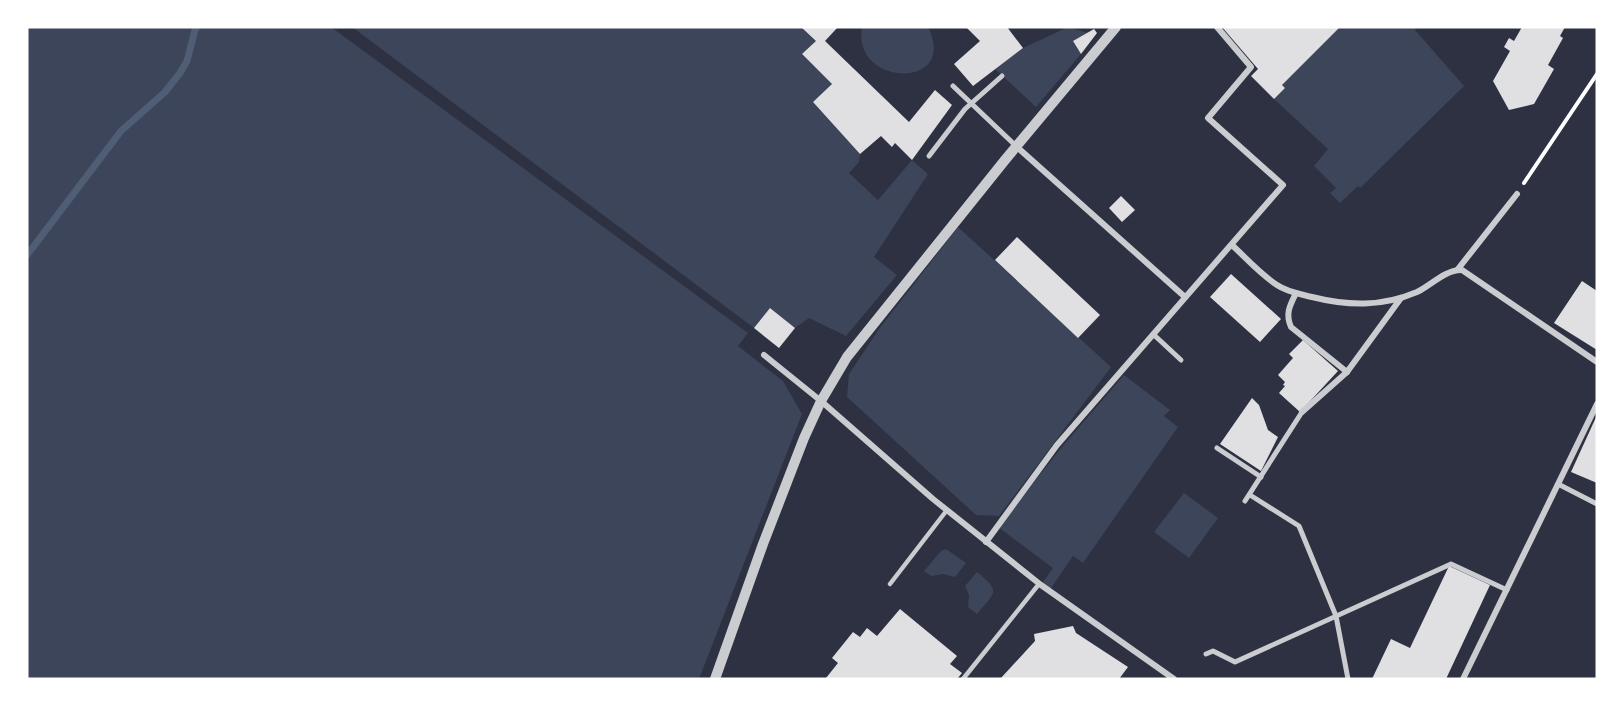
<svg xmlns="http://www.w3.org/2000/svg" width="1624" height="706" viewBox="0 0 1624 706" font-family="Cabin,sans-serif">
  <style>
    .green { fill: #3c4559 }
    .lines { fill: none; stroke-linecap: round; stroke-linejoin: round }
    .stream { stroke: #4f5d75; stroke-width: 7 }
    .building { fill: #e0e0e3 }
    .path { stroke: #fff; stroke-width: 4 }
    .service { stroke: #caccd0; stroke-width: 4.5 }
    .pedestrian { stroke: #caccd0; stroke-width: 5 }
    .minor { stroke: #caccd0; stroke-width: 6 }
    .tertiary { stroke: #caccd0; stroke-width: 10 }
  </style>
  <rect width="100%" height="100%" fill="#2d3142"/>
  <g class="green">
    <path d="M27,27H331L748,333L738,346L783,381L802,414L699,679H27Z"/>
    <path d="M352,27H801L816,41L802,55L832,84L813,102L860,154L859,162L849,173L878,200L912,160L928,174L874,257L897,275L846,336L809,318L795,328L770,308L754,328Z"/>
    <path d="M862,27H928C960,90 851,88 862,27Z"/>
    <path d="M1068,27L1088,33L1073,41L1081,54L1036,107L995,69L1023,48Z"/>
    <path d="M1340,27H1417L1415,30L1464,86L1360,188L1358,186L1340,203L1330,193L1336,188L1314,166L1328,149L1274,99L1285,88L1282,85Z"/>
    <path d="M958,227L1111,367L999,516L976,515L847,397L849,374L879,329Z"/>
    <path d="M1124,375L1170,410L1164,416L1178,427L1083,563L1073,556L1049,591L1041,585L1053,568L998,527L1062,447Z"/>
    <path d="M1184,493L1218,518L1189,558L1154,532Z"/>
    <path d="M946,549L966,563L955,577L943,574L931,576L924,571L941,551Z"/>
    <path d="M977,572C1002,592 995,592 977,614L968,607L969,595L965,586Z"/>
  </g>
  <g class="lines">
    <path class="stream" d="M27,255L121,131L165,92L180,73L187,61L195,30L197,27"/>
  </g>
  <g class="building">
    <path d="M801,27H838L825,41L909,122L935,90L952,105L912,160L895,143L892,147L881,136L860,154L813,102L832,84L802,54L816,41Z"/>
    <path d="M966,27H1007L1023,48L973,86L954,64L980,41Z"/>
    <path d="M1222,27H1340L1282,85L1285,88L1274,99L1251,76L1258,69Z"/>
    <path d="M1522,27H1565L1560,36L1563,38L1548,65L1554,69L1534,104L1509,110L1493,81L1510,51L1504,47L1509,38L1514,41Z"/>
    <path d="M1094,29L1097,33L1081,54L1073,41Z"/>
    <path d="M1121,196L1135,210L1122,222L1109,208Z"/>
    <path d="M1017,237L1100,315L1078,338L995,260Z"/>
    <path d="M1231,274L1281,319L1260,342L1210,297Z"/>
    <path d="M1582,281L1597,291V350L1554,323Z"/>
    <path d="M770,308L795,328L779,348L754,328Z"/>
    <path d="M1303,340L1338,371L1300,412L1279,393L1285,386L1283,385L1285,382L1278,375L1293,358L1289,354Z"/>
    <path d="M1252,398L1259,405L1268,430L1278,437L1261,471L1220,444Z"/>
    <path d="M1597,415V483L1571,472Z"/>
    <path d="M1449,566L1490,585L1446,679H1372L1391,639L1410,648Z"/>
    <path d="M900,609L957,656L950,664L962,673L957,679L826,678L838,663L832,658L853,632L860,637L867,628L877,636Z"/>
    <path d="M1073,626L1076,633L1128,667L1119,679H1000L1035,641L1034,634Z"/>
  </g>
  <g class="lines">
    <path class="path" d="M1524,183L1597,74"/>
    <g class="service">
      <path d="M890,584L947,510"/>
      <path d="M963,679L1039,584"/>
    </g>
    <g class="pedestrian">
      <path d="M953,86L1017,147"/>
      <path d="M929,156L965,109L1002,76"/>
      <path d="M1153,334L1181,360"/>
      <path d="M1217,448L1261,477"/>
      <path d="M1558,484L1597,504"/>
      <path d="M1250,495L1299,526L1336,616L1348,679"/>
      <path d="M1245,501L1302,412"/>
      <path d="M1206,654L1213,651L1235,662L1451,564L1507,590"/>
    </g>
    <g class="minor">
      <path d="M1017,147L1185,297"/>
      <path d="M1232,245C1246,258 1260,274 1277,285C1287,292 1300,294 1312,297C1348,306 1382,307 1417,292C1430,286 1446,269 1462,270L1597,362"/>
      <path d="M1458,269L1517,194"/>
      <path d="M1296,293C1290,305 1285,314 1291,327L1347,372L1401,298"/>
      <path d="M764,355L821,401L933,499L1041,585L1174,679"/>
      <path d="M1302,412L1347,372"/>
      <path d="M986,542L1057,445L1283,185L1208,118L1251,67L1217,27"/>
      <path d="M1463,679L1597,404"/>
    </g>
    <path class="tertiary" d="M715,679L763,544L804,438L821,401L847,357L1005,160L1116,27"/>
  </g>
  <rect width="1624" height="706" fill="none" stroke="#ffffff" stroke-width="57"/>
</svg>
